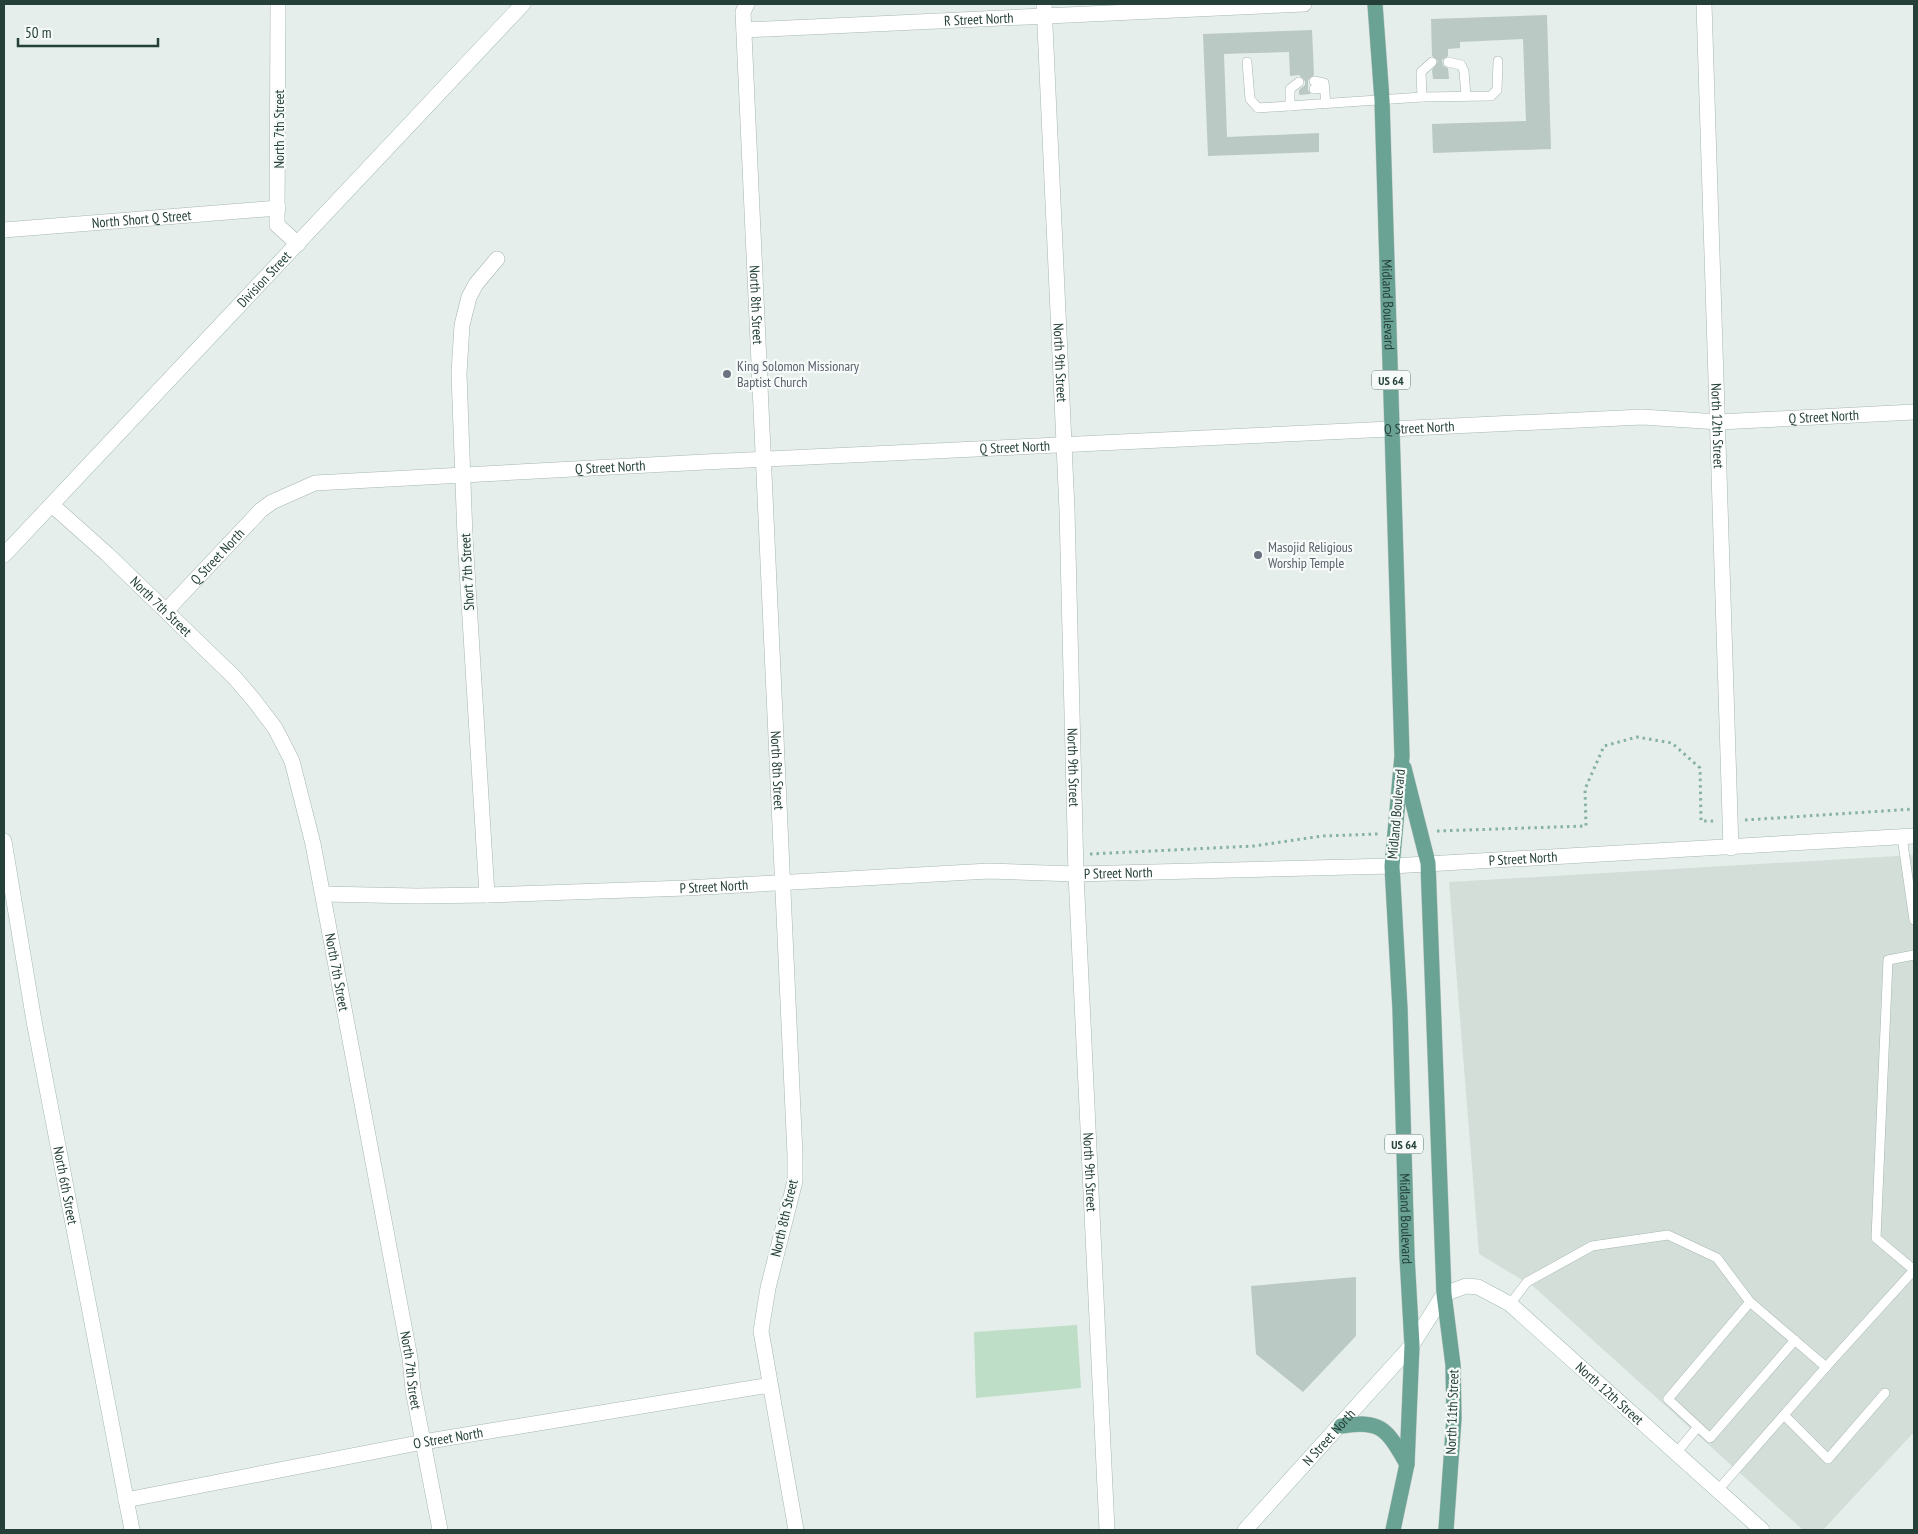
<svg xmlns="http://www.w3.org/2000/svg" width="1918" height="1534" viewBox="0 0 1918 1534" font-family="'PT Sans Narrow',sans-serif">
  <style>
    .built { fill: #d3ded9 }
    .green { fill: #bedec7 }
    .building { fill: #bac9c3 }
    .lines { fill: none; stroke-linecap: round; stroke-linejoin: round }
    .lane-casing { stroke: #a7b6b1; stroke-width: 10 }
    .street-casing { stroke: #a7b6b1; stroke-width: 16 }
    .secondary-casing { stroke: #a3bab2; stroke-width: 16 }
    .primary-casing { stroke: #c2cac7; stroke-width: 16 }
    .path { stroke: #86b1a3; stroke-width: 3; stroke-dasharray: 2.5 4; stroke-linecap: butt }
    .lane { stroke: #fff; stroke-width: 9 }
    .street { stroke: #fff; stroke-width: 15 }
    .secondary { stroke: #fff; stroke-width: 15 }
    .primary { stroke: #6aa394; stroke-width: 15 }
    .worship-dot { fill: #6b7280; stroke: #f6faf8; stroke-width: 2 }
    .labels { text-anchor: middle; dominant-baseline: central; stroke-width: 4.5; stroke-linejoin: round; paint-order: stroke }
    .shield { fill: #f6faf8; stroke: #637872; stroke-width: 1 }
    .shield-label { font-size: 12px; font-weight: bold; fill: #244038 }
    .street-label { font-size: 14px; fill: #244038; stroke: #f6faf8 }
    .worship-label { font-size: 14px; fill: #5b616d; stroke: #f6faf8; text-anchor: start }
  </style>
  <rect width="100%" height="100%" fill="#e5eeea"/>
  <path class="built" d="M1914,855V1432L1823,1530H1803L1534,1287L1479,1254L1449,882Z"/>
  <path class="green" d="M1077,1325L1081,1388L976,1398L974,1332Z"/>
  <g class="building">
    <path d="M1547,15L1551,149L1433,153L1432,124L1526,121L1523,39L1460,42V48L1448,49V56L1442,60L1443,66L1448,68L1449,79H1433L1432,70L1438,61L1432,56L1431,19Z"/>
    <path d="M1312,30L1314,75L1308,80V90L1311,94L1299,95V90L1305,85V81L1299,75L1290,76L1289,52L1224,54L1227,137L1319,133V152L1208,156L1203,34Z"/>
    <path d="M1356,1277V1336L1303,1392L1256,1354L1251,1286Z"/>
  </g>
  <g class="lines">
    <g class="lane-casing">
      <g id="lane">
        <path d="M1247,62L1250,99L1258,108L1422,97L1491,96L1497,90L1498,61"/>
        <path d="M1448,62L1461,65L1464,71L1466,96"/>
        <path d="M1314,81L1324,83L1326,104"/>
        <path d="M1314,89L1325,88"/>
        <path d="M1422,97L1421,72L1432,62"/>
        <path d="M1290,106V89L1299,82"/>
        <path d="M1902,837L1914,920"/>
        <path d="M1914,1270L1876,1238L1888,960L1914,955"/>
        <path d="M1510,1304L1527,1282L1592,1246L1668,1235L1717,1258L1750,1302"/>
        <path d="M1826,1367L1914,1270"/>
        <path d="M1784,1415L1828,1459L1885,1393"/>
        <path d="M1676,1453L1697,1428"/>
        <path d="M1718,1490L1826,1367L1750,1302L1668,1399L1710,1438L1795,1340"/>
      </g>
    </g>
    <g class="street-casing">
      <g id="street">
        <path d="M278,4L277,225L298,244"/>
        <path id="s1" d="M747,4L743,12L795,1155V1181L768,1288L761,1331L796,1530"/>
        <path id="s2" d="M1044,4L1067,510L1076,874L1107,1530"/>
        <path id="s3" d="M1704,4L1731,848"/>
        <path id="s4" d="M744,30L1304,4"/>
        <path id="s5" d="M4,230L278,208"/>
        <path id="s6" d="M52,505L107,554L235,678L253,699L275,728L292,761L313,844L410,1358L413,1390L440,1530"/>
        <path id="s7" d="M166,611L261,510L272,502L315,483L705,462L1642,417L1719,422L1914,412"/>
        <path id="s8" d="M323,894L417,896L487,895L686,888L989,871L1076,874L1392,866L1914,836"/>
        <path d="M487,895L465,537L459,373L462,325L469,297L476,284L497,259"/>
        <path id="s9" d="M126,1500L423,1442L770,1385"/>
      </g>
    </g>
    <g class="secondary-casing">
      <g id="secondary">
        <path id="s10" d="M4,555L523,4"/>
        <path id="s11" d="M4,841L34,1021L132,1530"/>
        <path id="s12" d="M1245,1530L1412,1345L1444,1294L1466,1286L1478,1287L1510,1304L1762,1530"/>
      </g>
    </g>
    <g class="primary-casing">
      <g id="primary">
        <path id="s13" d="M1375,4L1382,100L1402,756L1392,866L1400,1009L1407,1256L1412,1345L1407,1464L1393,1530"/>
        <path d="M1404,768L1428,863L1444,1294L1453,1365L1454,1418L1446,1530"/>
        <path d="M1341,1426C1382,1419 1387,1430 1407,1464"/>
      </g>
    </g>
    <g class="path">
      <path d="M1745,820L1914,809"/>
      <path d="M1437,831L1586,826L1585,789L1604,746L1637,737L1672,743L1700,768L1701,821H1714"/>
      <path d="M1090,854L1254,846L1322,836L1378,834"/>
    </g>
    <use href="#lane" class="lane"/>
    <use href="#street" class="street"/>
    <use href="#secondary" class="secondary"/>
    <use href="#primary" class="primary"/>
  </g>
  <g class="worship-dot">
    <circle cx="727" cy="374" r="5"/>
    <circle cx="1258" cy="555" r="5"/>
  </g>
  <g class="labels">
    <g class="shield">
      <rect x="1372" y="370.5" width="38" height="19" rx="4"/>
      <rect x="1385" y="1134.5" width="38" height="19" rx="4"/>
    </g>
    <g class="shield-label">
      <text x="1391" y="380">US 64</text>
      <text x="1404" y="1144">US 64</text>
    </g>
    <g class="street-label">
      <text stroke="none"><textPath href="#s4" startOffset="235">R Street North</textPath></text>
      <text transform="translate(279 129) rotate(-90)">North 7th Street</text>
      <text stroke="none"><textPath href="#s5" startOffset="138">North Short Q Street</textPath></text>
      <text stroke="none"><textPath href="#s10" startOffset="379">Division Street</textPath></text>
      <text stroke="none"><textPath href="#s1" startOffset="302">North 8th Street</textPath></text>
      <text stroke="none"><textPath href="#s13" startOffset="301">Midland Boulevard</textPath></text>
      <text stroke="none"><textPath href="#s2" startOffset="359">North 9th Street</textPath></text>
      <text stroke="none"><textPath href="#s7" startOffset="1710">Q Street North</textPath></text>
      <text stroke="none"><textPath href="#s3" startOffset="422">North 12th Street</textPath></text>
      <text stroke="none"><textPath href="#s7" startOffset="1305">Q Street North</textPath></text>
      <text stroke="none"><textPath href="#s7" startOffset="900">Q Street North</textPath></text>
      <text stroke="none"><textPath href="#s7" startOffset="495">Q Street North</textPath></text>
      <text stroke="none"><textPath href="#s7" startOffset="75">Q Street North</textPath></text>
      <text transform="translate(467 572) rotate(-93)">Short 7th Street</text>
      <text stroke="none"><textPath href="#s6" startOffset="149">North 7th Street</textPath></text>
      <text stroke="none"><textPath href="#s2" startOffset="764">North 9th Street</textPath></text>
      <text stroke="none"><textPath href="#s1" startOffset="768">North 8th Street</textPath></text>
      <text transform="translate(1396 814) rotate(-85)">Midland Boulevard</text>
      <text stroke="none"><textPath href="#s8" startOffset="1201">P Street North</textPath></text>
      <text stroke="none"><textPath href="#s8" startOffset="796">P Street North</textPath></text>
      <text stroke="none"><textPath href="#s8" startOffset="391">P Street North</textPath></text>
      <text stroke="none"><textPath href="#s6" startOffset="569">North 7th Street</textPath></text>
      <text stroke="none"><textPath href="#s2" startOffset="1169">North 9th Street</textPath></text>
      <text stroke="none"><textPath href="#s11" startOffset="350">North 6th Street</textPath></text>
      <text transform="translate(784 1218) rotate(-77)">North 8th Street</text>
      <text stroke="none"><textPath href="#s13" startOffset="1216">Midland Boulevard</textPath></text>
      <text stroke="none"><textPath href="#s6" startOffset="974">North 7th Street</textPath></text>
      <text stroke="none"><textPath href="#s12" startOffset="515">North 12th Street</textPath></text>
      <text transform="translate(1452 1412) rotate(-88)">North 11th Street</text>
      <text stroke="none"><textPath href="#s9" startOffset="328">O Street North</textPath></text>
      <text stroke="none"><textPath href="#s12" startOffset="125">N Street North</textPath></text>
    </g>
    <g class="worship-label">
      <text x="737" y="366">King Solomon Missionary<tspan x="737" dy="16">Baptist Church</tspan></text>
      <text x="1268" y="547">Masojid Religious<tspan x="1268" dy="16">Worship Temple</tspan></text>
    </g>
  </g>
  <rect width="1918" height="1534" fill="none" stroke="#244038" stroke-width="10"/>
  <path d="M18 38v8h140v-8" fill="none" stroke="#244038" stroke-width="2.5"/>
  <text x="25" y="38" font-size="15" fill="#244038" stroke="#f6faf8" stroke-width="4" paint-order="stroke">50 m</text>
</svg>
